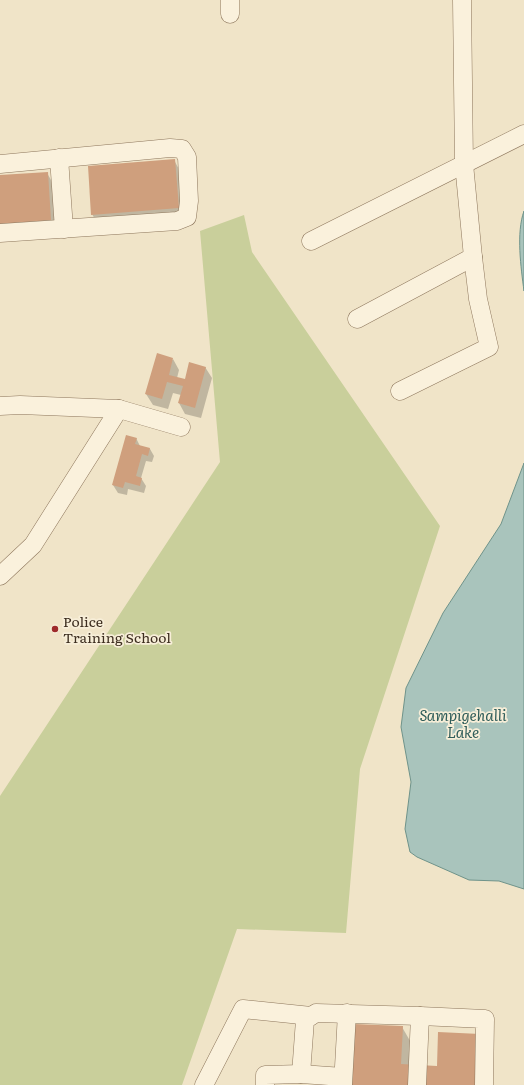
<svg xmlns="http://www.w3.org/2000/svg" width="524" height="1085" viewBox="0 0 524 1085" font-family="Literata,serif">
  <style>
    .green { fill: #c9cf9b }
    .water { fill: #a9c4bc; stroke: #6f938a }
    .shadow { fill: #0003 }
    .building { fill: #cf9f7d }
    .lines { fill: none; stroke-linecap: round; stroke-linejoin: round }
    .minor-casing { stroke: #8d765c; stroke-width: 19 }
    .minor { stroke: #faf1dc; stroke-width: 18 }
    .poi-dot { fill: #9e2a2b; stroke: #f7eed8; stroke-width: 1.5 }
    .labels { text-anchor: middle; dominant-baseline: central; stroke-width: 3.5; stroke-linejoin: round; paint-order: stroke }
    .poi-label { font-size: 14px; fill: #3d2e20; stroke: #f7eed8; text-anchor: start }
    .water-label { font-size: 15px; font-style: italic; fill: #2f5d5a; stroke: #f7eed8 }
  </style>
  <rect width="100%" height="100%" fill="#f0e4c8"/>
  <path class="green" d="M244,215L252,252L440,526L360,769L346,933L237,929L182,1085H0V796L220,462L200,231Z"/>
  <g class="water">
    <path d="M524,211V291C521,268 516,233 524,211Z"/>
    <path d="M524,463V889L499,881L469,880L417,857L410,852L405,829L411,782L401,727L406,688L443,613L501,524Z"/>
  </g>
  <g class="shadow">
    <path d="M174,160L182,175L186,222L100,228L92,214Z"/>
    <path d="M47,173L55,187L59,234L0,238V176Z"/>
    <path d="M173,359L179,370L177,378L185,380L205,367L212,378L201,418L185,414L179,403L181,395L173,393L168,409L153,405L146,394Z"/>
    <path d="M136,438L140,446L150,449L154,456L152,462L146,461L141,478L146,486L144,493L128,489L127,495L118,493L113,485Z"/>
    <path d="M402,1027L413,1046V1066L349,1085Z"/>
  </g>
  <g class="building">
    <path d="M175,159L179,208L91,215L88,166Z"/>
    <path d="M48,172L51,220L0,224V175Z"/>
    <path d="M157,353L173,358L169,375L185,379L189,362L206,367L195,408L178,403L183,386L167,382L162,399L145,394Z"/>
    <path d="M126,435L137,438L135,444L150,448L148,456L142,454L136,476L142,478L140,486L125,482L123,488L112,485Z"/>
    <path d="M353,1024L403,1026L401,1064L437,1066L438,1032L480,1034L478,1085H348Z"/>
  </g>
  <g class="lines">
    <g class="minor-casing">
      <g id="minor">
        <path d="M230,14V0"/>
        <path d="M59,158L64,229"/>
        <path d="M0,164L170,148L182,149L187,157L189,201L187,217L177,221L0,233"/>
        <path d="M311,241L524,134"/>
        <path d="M357,319L473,257"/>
        <path d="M400,391L489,347L478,299L473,257L464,164L462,0"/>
        <path d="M0,406L20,405L119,409L181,427"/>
        <path d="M0,576L33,545L119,409"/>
        <path d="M301,1074L343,1077"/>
        <path d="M204,1085L243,1009L311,1016"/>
        <path d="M265,1085V1075L301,1074L305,1020L316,1013L420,1016L485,1019L484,1085"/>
        <path d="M343,1085L347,1013"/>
        <path d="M417,1085L420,1016"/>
      </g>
    </g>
    <use href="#minor" class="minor"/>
  </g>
  <circle class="poi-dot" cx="55" cy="629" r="4"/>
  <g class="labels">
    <g class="poi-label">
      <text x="63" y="621">Police<tspan x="63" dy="16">Training School</tspan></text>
    </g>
    <g class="water-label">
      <text x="463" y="714">Sampigehalli<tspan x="463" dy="17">Lake</tspan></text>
    </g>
  </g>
</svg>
